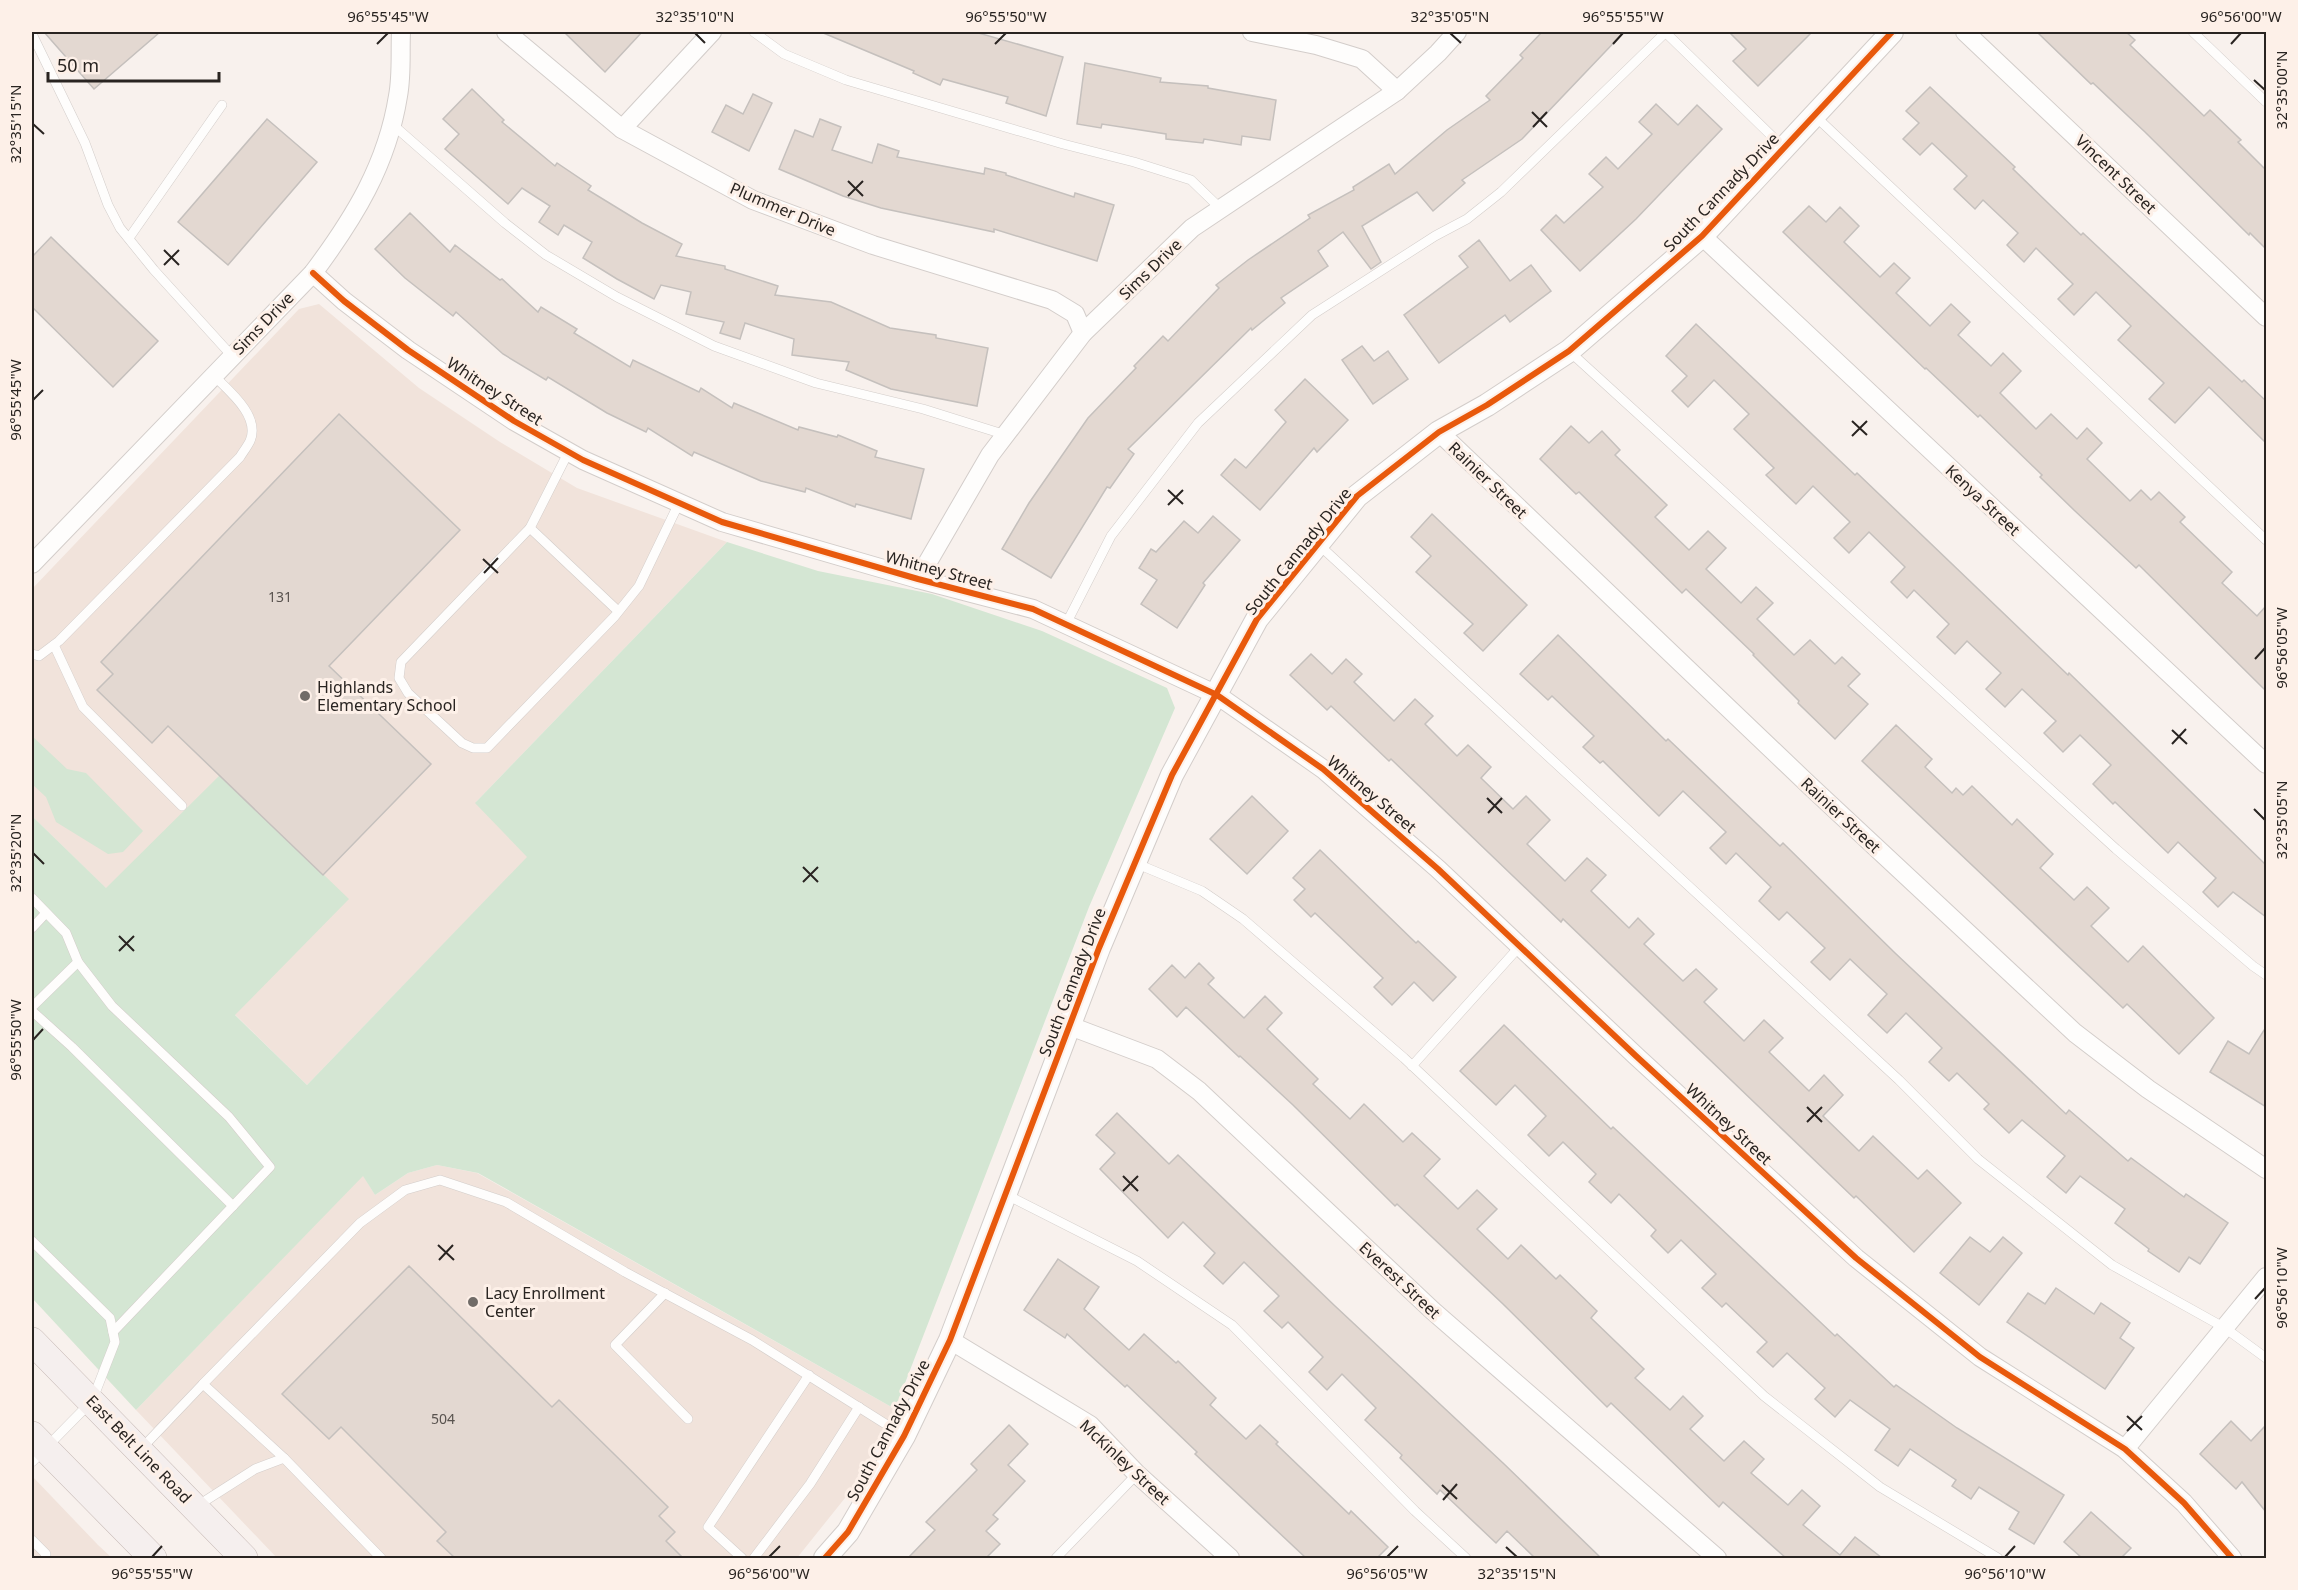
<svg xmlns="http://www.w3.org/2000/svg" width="2298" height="1590" viewBox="0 0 2298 1590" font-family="'Noto Sans',sans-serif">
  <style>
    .built { fill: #f1e3db }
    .green { fill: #d4e6d3 }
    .building { fill: #e3d8d1; stroke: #c5c0bd; stroke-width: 1.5 }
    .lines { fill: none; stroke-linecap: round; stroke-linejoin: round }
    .service-casing { stroke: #d3cdca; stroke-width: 10 }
    .minor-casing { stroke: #d3cdca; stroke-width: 20 }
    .tertiary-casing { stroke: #d3cdca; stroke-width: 24 }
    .primary-casing { stroke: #c4b7b3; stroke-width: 28 }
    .service { stroke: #fefdfc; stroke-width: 9 }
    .minor { stroke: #fefdfc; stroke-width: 18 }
    .tertiary { stroke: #fefdfc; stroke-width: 22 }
    .primary { stroke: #f5efee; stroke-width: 27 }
    .cycleway-casing { stroke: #fdf0e8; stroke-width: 10 }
    .cycleway { stroke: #e8590c; stroke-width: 6 }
    .ticks { fill: none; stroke: #292421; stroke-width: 2 }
    .poi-dot { fill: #716c68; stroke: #fdf0e8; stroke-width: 2 }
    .labels { text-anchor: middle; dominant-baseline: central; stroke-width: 6; stroke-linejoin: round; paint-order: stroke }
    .number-label { font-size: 14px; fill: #58524e }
    .street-label { font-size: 16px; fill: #292421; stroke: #fdf0e8 }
    .poi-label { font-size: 16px; fill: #292421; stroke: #fdf0e8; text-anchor: start }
    .neatline { fill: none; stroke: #292421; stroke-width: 2 }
    .ticks-label { font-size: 15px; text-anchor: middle; fill: #292421 }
  </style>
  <rect width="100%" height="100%" fill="#f8f1ed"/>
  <g class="built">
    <path d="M319,304L419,388L500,442L577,488L727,542L476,802L528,857L307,1085L32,816V589L299,309Z"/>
    <path d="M437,1165L477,1173L895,1409L857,1483L797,1558H277L136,1410L363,1175L375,1195L408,1173Z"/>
    <path d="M32,1476L98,1545L112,1558H32Z"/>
  </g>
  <g class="green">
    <path d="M727,542L818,571L932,594L1042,631L1167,688L1175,708L1089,907L895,1409L478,1173L437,1165L408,1173L375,1195L363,1176L136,1410L32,1298V816L106,888L220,775L349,899L235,1015L307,1085L527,857L475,803Z"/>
    <path d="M32,736L67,769L86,773L143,831L123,852L108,854L56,822L46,797L32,784Z"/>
  </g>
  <g class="building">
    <path d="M44,32H160L94,89Z"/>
    <path d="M564,32H642L605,72Z"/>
    <path d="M821,32H975L1063,57L1046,116L1006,103L1008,97L943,79L940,85L913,73L914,71Z"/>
    <path d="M1542,32H1624L1522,139L1462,180L1465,183L1433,211L1417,192L1362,226L1381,262L1371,269L1343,232L1318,251L1328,266L1281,298L1285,303L1252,330L1251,328L1128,449L1134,454L1110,488L1107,487L1051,578L1002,549L1029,503L1088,418L1136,368L1134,366L1163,336L1168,341L1219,288L1216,285L1248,260L1310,218L1308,215L1354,190L1353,187L1389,164L1395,174L1447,130L1490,100L1486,96L1523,58L1520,55Z"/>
    <path d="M1729,32H1812L1758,86L1733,61L1746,49Z"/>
    <path d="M2037,32H2126L2135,40L2130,45L2204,116L2210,110L2241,140L2238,142L2266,170V249L2250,233L2249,235L2145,132L2093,83L2091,84Z"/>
    <path d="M1085,63L1161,78L1160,82L1208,86V88L1276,100L1270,140L1242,136L1241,145L1204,139L1203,143L1166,139V134L1102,124L1101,128L1077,124Z"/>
    <path d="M1930,87L2015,167L2013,169L2081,235L2083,233L2242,382L2244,380L2266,401V443L2209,387L2175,423L2149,399L2164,383L2118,340L2131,326L2096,292L2074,315L2058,299L2073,284L2036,248L2024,262L2007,245L2018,233L1983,200L1975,209L1954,189L1967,176L1932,143L1920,155L1903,139L1919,123L1906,111Z"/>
    <path d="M472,89L504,120L502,122L555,166L557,163L591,186L588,190L642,223L682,244L676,256L725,266V269L778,286L775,295L831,302L890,328L936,335V338L988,348L977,406L891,389L846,370L849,362L792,355L794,339L745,323L740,339L720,333L724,322L686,314L691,292L661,285L654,299L617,279L583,258L592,242L564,225L558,235L539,222L550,206L522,188L508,204L445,149L459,134L443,119Z"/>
    <path d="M753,94L772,103L749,151L712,132L726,105L743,114Z"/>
    <path d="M1656,104L1678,125L1697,105L1722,129L1636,219L1580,271L1541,230L1556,215L1564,223L1603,187L1589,174L1606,157L1618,169L1652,134L1639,122Z"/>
    <path d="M267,119L317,162L228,265L178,222Z"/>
    <path d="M820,119L841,127L832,150L872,163L878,144L899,151L897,157L984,174L985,168L1006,173V175L1074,197L1075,193L1114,205L1097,261L994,229V232L881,208L843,196L779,169L795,130L813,137Z"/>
    <path d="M1809,206L1826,222L1840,207L1859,226L1844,242L1880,277L1894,263L1910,278L1896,293L1930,326L1951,304L1970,322L1958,335L1991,366L2003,353L2021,371L2000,393L2036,429L2051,414L2077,439L2087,428L2102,443L2087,459L2130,501L2141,490L2151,500L2159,492L2185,517L2180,522L2232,572L2222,583L2257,616L2266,606V691L2139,565L2136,568L2075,511L2040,477L2042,475L1980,415L1978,417L1926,368L1925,369L1783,232Z"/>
    <path d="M410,213L450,252L455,245L500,280L502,279L538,312L541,307L577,329L574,333L630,367L633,360L699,392L701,388L732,408L734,403L798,430L799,427L837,437L838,435L877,451L875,457L924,469L911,519L856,504L855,507L806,488L805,492L761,481L694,452L692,456L648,428L646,432L607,413L548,377L546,380L503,354L456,312L453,316L405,278L375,249Z"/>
    <path d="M51,237L158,341L113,387L32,307V257Z"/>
    <path d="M1479,240L1510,281L1531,265L1551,291L1510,322L1505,315L1439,363L1404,315L1468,267L1459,256Z"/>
    <path d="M1696,324L1855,475L1857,473L2068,675L2069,673L2266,865V917L2233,892L2218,907L2203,892L2216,878L2178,842L2168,853L2115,802L2113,804L2093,784L2111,765L2080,735L2063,752L2044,733L2056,721L2022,689L2005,707L1986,689L2001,673L1967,641L1955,654L1937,637L1949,624L1914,590L1907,598L1891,582L1905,567L1869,532L1849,553L1834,538L1850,522L1813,486L1796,504L1766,475L1774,468L1734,429L1749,414L1714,380L1688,407L1672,391L1687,376L1666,356Z"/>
    <path d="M1362,346L1374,361L1388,351L1408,379L1373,404L1342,360Z"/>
    <path d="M1305,379L1348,420L1317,452L1314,448L1260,510L1221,475L1235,459L1246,468L1286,422L1275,410Z"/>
    <path d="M339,414L460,530L329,666L431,764L323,875L168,726L152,743L97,690L113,674L101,662Z"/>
    <path d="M1571,426L1589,443L1602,431L1620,450L1615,455L1667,505L1655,517L1689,550L1708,531L1726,548L1706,569L1741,603L1756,587L1773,603L1757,619L1794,655L1810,640L1835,664L1842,657L1860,674L1848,686L1868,704L1835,739L1798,703L1799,701L1753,655L1754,654L1686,589L1682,593L1579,492L1576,494L1540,459Z"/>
    <path d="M1432,514L1527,605L1483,651L1464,633L1473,624L1416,572L1431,556L1411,537Z"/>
    <path d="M1213,516L1240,540L1203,583L1205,585L1177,628L1141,604L1157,580L1139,568L1151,549L1156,552L1184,521L1198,533Z"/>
    <path d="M1558,635L1666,741L1668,739L1780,846L1783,843L1895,953L2066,1114L2069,1110L2128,1161L2131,1158L2184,1197L2186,1194L2228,1223L2200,1264L2189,1257L2179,1272L2148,1251L2149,1249L2115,1223L2125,1209L2080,1176L2066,1193L2047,1177L2065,1156L2022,1120L2009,1133L1984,1109L1989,1104L1957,1073L1949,1081L1929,1062L1942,1048L1906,1013L1887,1033L1868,1015L1887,994L1850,959L1830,980L1811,962L1825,948L1787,912L1779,920L1759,901L1771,887L1736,853L1726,864L1710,848L1726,832L1683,791L1659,816L1603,761L1600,763L1583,747L1594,736L1552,696L1548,700L1520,674Z"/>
    <path d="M1311,654L1332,674L1346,659L1362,674L1354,682L1394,721L1415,699L1433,716L1425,724L1457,756L1468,745L1491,767L1481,778L1513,809L1526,796L1550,820L1527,844L1565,881L1587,858L1606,875L1591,891L1629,928L1638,918L1654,934L1644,944L1683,981L1696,969L1717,989L1704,1002L1744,1041L1764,1020L1783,1038L1769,1052L1809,1091L1824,1075L1843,1095L1823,1116L1859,1151L1873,1136L1918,1179L1927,1170L1961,1203L1914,1252L1856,1196L1854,1198L1563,919L1561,922L1391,759L1389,761L1331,706L1327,710L1290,675Z"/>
    <path d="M1896,725L1932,759L1925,767L1952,793L1956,788L1963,795L1972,786L2012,825L2017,819L2053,854L2040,868L2074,900L2087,887L2109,908L2091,926L2128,962L2143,946L2214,1018L2179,1054L2127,1004L2123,1008L1862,761Z"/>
    <path d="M1252,796L1288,831L1247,874L1210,839Z"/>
    <path d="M1320,850L1416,943L1418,941L1456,977L1433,1001L1414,982L1392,1005L1374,987L1383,978L1315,913L1311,917L1294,900L1305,889L1293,878Z"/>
    <path d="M1199,963L1214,978L1208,984L1244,1018L1265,996L1282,1013L1267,1029L1318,1079L1313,1084L1350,1119L1364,1104L1403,1142L1412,1133L1440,1159L1424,1176L1458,1209L1477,1190L1497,1209L1477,1229L1508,1259L1521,1245L1556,1279L1560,1275L1597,1311L1591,1318L1644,1369L1635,1378L1670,1410L1683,1396L1703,1416L1690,1429L1724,1461L1744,1441L1764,1459L1751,1473L1788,1505L1802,1490L1820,1506L1803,1525L1840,1555L1855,1537L1882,1558H1786L1723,1502L1719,1507L1611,1403L1607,1407L1503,1304L1397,1204L1395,1206L1293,1105L1240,1056L1239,1057L1186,1007L1177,1017L1149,989L1172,965L1185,978Z"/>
    <path d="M1504,1025L1611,1129L1613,1127L1835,1336L1837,1334L1894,1387L1896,1385L1957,1428L2064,1495L2034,1544L2009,1529L2019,1512L1979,1487L1971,1499L1952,1486L1956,1480L1910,1449L1898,1466L1875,1450L1890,1429L1850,1400L1835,1417L1815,1399L1825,1388L1787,1353L1773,1367L1757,1352L1767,1342L1726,1303L1722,1307L1702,1288L1716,1274L1681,1240L1668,1253L1651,1236L1656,1230L1619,1194L1611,1203L1589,1182L1596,1174L1563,1142L1549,1156L1528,1135L1546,1116L1515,1085L1496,1105L1460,1071Z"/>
    <path d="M2266,1027V1107L2210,1072L2228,1041L2249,1054Z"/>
    <path d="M1117,1113L1169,1164L1178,1155L1335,1306L1503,1463L1601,1558H1535L1507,1531L1496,1543L1440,1490L1437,1494L1400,1458L1402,1455L1365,1420L1376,1408L1342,1374L1327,1390L1309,1372L1323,1357L1288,1322L1282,1328L1264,1311L1279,1296L1244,1262L1223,1284L1204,1266L1215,1253L1183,1222L1168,1238L1100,1169L1115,1153L1096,1135Z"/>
    <path d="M1970,1237L1990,1252L2003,1237L2022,1253L1979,1305L1940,1273Z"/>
    <path d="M1058,1259L1099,1287L1084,1309L1129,1350L1144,1334L1176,1363L1178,1361L1216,1398L1210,1405L1246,1439L1260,1425L1278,1442L1276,1444L1349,1514L1351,1511L1388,1547L1377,1558H1306L1195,1454L1197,1452L1127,1385L1125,1387L1067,1334L1065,1338L1024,1310Z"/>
    <path d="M409,1266L552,1407L559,1400L668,1507L659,1516L675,1532L666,1541L683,1558H455L437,1541L446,1532L341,1427L329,1439L282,1394Z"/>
    <path d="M2056,1288L2094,1314L2101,1303L2130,1323L2120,1338L2134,1348L2105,1389L2007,1322L2028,1293L2045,1304Z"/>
    <path d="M2231,1421L2251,1441L2266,1425V1512L2242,1482L2236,1489L2200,1454Z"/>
    <path d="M1009,1425L1028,1444L1008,1465L1025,1481L993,1515L998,1519L986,1531L1000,1544L986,1558H908L935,1530L926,1522L977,1470L971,1464Z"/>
    <path d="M2091,1512L2131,1548L2121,1558H2082L2064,1542Z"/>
  </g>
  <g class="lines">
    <g class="service-casing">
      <g id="service">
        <path d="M754,32L784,54L846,80L1063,144L1134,162L1191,180L1221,209"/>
        <path d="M1665,32L1784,148"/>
        <path d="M2193,32L2266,102"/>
        <path d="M32,34L85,143L108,205L120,228L154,270L232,356"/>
        <path d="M1814,115L2266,540"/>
        <path d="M392,124L505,223L546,255L617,297L714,346L816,383L923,409L1006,435"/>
        <path d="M129,238L222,105"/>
        <path d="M1569,351L2116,849L2253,966L2266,975"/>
        <path d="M569,451L530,528L401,662L399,678L408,693L462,743L473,748H487L615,616L639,586L679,503"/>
        <path d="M530,528L618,611"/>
        <path d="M1318,544L1899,1080L1978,1159L2112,1265L2225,1328L2266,1358"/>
        <path d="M1066,624L1111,536L1198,423L1312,315L1435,236L1467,219L1501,192L1666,32"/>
        <path d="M54,645L83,707L182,806"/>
        <path d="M32,654L39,656L59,641L240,457C243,452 247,447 250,441C261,416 228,390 213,375"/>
        <path d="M1135,863L1202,891L1243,919L1404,1058L1764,1396L1880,1487L1998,1558"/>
        <path d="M32,898L66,933L78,962L112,1006L229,1117L270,1167L113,1332"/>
        <path d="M32,928L46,913"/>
        <path d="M32,1007L78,962"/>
        <path d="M32,1011L72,1047L233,1206"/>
        <path d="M1412,1066L1520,946"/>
        <path d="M1005,1194L1137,1261L1232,1325L1415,1511L1466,1558"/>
        <path d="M32,1241L110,1318L115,1342L92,1401L32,1462"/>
        <path d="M665,1293L615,1345L688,1419"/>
        <path d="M141,1449L203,1384"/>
        <path d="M197,1506L255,1469L284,1458"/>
        <path d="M32,1540L46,1554L45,1558"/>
        <path d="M381,1558L284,1458L203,1384L360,1223L405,1190L440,1180L506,1202L625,1272L752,1340L903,1435"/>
        <path d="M742,1558L708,1527L809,1375"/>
        <path d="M754,1558L810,1484L859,1407"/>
        <path d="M1056,1558L1137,1474"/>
      </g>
    </g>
    <g class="minor-casing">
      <g id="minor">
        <path d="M506,32L622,129L753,200L873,245L1052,300L1075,314L1083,333"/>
        <path d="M1252,32L1316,45L1362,59L1397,91"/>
        <path d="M1965,32L2266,317"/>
        <path d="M622,129L712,32"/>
        <path d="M1702,236L2266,764"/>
        <path d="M313,273L344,301L408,350L514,421L583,460L722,522L918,579L1033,609L1217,695L1323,769L1438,869L1636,1056L1856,1258L1980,1357L2125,1449L2184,1503L2232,1558"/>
        <path d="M1439,432L1809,785L2075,1033L2148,1089L2266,1169"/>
        <path d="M32,564L313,273C354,218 387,165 398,96C402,75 400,53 401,32"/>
        <path d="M918,579L990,455L1083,333L1192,228L1397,91L1438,53L1457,32"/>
        <path d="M1070,1026L1157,1059L1199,1091L1433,1311L1717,1558"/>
        <path d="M950,1340L1090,1425L1137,1474L1230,1558"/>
        <path d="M2125,1449L2266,1277"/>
      </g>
    </g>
    <g class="tertiary-casing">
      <path id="tertiary" d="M825,1558L848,1532L904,1436L950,1340L1099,948L1172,775L1257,619L1357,496L1439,432L1487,405L1569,351L1702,236L1892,32"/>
    </g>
    <g class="primary-casing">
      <g id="primary">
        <path d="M32,1341L244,1558"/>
        <path d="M32,1435L153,1558"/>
      </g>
    </g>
    <use href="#service" class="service"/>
    <use href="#minor" class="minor"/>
    <use href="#tertiary" class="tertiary"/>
    <use href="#primary" class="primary"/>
    <g class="cycleway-casing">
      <g id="cycleway">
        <path d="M313,273L344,301L408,350L514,421L583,460L722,522L918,579L1033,609L1217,695L1323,769L1438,869L1636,1056L1856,1258L1980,1357L2125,1449L2184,1503L2232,1558"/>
        <path d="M825,1558L848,1532L904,1436L950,1340L1099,948L1172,775L1257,619L1357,496L1439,432L1487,405L1569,351L1702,236L1892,32"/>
      </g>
    </g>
    <use href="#cycleway" class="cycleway"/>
  </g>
  <path class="ticks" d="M695,33L705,43M1450,33L1461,43M377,44L388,33M995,44L1006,33M1613,44L1623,33M2231,44L2241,33M2254,80L2265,90M1532,112L1547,127M33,124L44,134M1533,127L1547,112M848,181L863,196M848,196L863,181M164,250L179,265M164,265L179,250M33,400L43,390M1852,421L1867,435M1852,436L1867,421M1168,490L1183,504M1168,505L1183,490M483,559L498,573M484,573L498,558M2255,659L2265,648M2172,730L2187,744M2172,744L2186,729M1487,798L1502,813M2254,809L2265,820M1488,813L1502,798M33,853L44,864M803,867L818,882M803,882L818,867M119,936L134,951M119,951L134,936M33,1040L43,1029M1807,1107L1822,1122M1807,1122L1822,1107M1123,1176L1138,1191M1123,1191L1138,1176M438,1245L454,1260M439,1260L453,1245M2255,1299L2265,1288M2127,1416L2142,1430M2127,1431L2142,1416M1442,1485L1457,1499M1443,1500L1457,1484M1506,1547L1517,1557M152,1557L162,1546M769,1557L780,1546M1387,1557L1398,1546M2005,1557L2015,1546"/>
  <g class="poi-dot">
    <circle cx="305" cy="696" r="6"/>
    <circle cx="473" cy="1302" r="6"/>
  </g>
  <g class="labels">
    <g class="number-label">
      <text x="280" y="596">131</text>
      <text x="443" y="1418">504</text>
    </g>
    <g class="street-label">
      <text transform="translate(2116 174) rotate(44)">Vincent Street</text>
      <text transform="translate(1721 192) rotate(-46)">South Cannady Drive</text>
      <text transform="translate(783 209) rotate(23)">Plummer Drive</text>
      <text transform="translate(1150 269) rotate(-44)">Sims Drive</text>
      <text transform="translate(263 323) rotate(-46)">Sims Drive</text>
      <text transform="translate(495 391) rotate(33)">Whitney Street</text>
      <text transform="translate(1488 480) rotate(44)">Rainier Street</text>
      <text transform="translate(1983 500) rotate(43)">Kenya Street</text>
      <text transform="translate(1298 551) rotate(-51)">South Cannady Drive</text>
      <text transform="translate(939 570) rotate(15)">Whitney Street</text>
      <text transform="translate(1372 794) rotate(40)">Whitney Street</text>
      <text transform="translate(1841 815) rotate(43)">Rainier Street</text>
      <text transform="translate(1072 982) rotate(-69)">South Cannady Drive</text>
      <text transform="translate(1729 1124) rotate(43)">Whitney Street</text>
      <text transform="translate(1400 1280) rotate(43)">Everest Street</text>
      <text transform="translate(888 1430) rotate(-62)">South Cannady Drive</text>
      <text transform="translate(139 1449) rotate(46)">East Belt Line Road</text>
      <text transform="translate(1125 1462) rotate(43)">McKinley Street</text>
    </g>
    <g class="poi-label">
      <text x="317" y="687">Highlands<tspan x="317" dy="18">Elementary School</tspan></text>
      <text x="485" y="1293">Lacy Enrollment<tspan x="485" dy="18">Center</tspan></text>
    </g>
  </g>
  <rect width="2298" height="1590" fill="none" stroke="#fdf0e8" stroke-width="66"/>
  <path d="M48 72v9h171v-9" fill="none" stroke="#292421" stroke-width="3"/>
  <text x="57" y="72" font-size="18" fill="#292421" stroke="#fdf0e8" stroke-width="4.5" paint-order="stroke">50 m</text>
  <rect x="33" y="33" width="2232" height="1524" class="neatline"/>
  <g class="ticks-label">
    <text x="388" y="22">96°55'45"W</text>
    <text x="695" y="22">32°35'10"N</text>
    <text x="1006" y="22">96°55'50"W</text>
    <text x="1450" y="22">32°35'05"N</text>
    <text x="1623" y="22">96°55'55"W</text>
    <text x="2241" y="22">96°56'00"W</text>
    <text transform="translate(2282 90) rotate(-90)" y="5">32°35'00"N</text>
    <text transform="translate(16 124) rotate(-90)" y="5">32°35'15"N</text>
    <text transform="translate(16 400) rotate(-90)" y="5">96°55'45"W</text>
    <text transform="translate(2282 648) rotate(-90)" y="5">96°56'05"W</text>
    <text transform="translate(2282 820) rotate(-90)" y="5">32°35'05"N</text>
    <text transform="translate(16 853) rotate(-90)" y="5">32°35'20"N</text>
    <text transform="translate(16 1040) rotate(-90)" y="5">96°55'50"W</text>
    <text transform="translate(2282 1288) rotate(-90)" y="5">96°56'10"W</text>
    <text x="152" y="1579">96°55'55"W</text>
    <text x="769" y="1579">96°56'00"W</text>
    <text x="1387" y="1579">96°56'05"W</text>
    <text x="1517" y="1579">32°35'15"N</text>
    <text x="2005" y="1579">96°56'10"W</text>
  </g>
</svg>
